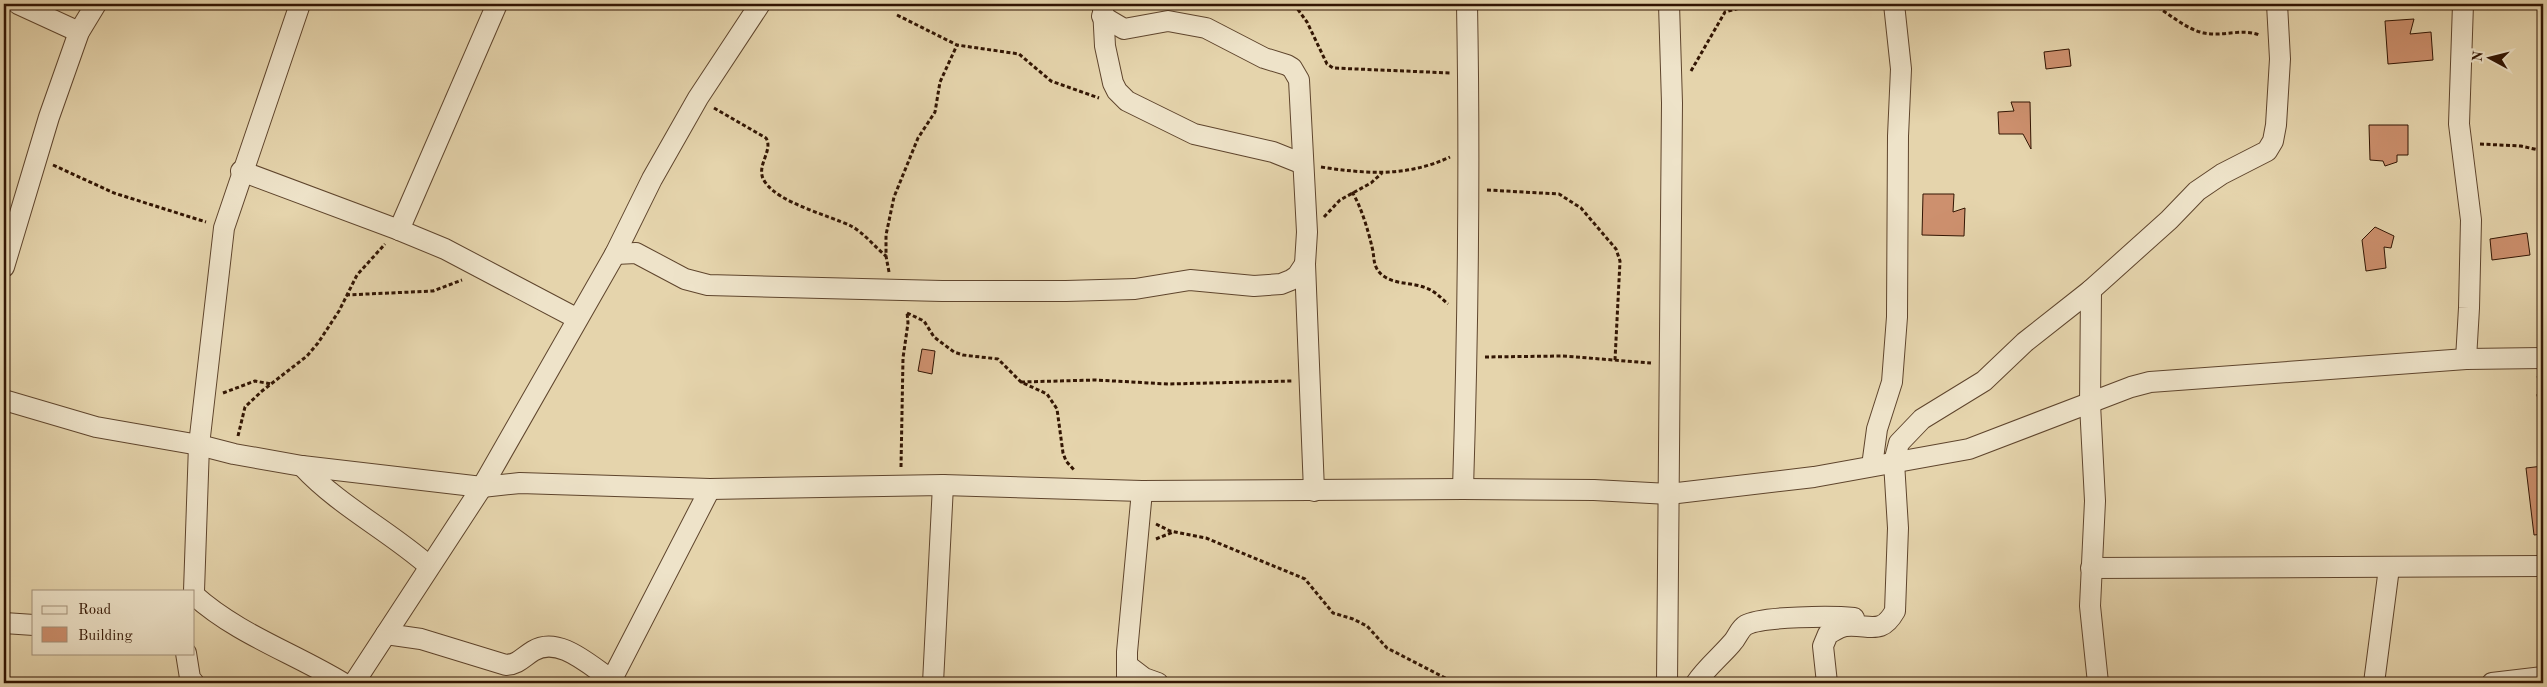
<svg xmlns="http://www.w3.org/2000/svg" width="2547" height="687" viewBox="0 0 2547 687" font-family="'Old Standard TT',serif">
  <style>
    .building { fill: #cd906e; stroke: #321503 }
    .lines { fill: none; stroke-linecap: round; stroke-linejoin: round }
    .minor-casing { stroke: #5f452d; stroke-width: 22 }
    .path { stroke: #321503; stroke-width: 3; stroke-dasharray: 4 2.5; stroke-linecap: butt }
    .minor { stroke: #eee3c9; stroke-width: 20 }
  </style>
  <rect width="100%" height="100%" fill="#e5d4ac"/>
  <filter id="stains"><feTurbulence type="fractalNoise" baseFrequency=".004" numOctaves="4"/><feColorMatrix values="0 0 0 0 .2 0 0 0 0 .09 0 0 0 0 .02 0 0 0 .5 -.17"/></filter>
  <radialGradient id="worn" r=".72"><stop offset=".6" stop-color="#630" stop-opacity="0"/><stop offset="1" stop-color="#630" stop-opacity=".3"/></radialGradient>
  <g class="building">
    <path d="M2414,19L2410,34L2431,32L2433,60L2388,64L2385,21Z"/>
    <path d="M2069,49L2071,66L2046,69L2044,52Z"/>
    <path d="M2011,102H2030L2031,149L2023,134H1999L1998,112L2014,111Z"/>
    <path d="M2369,125H2408V155H2397V162L2385,166L2383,161L2370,160Z"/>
    <path d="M1923,194H1954L1953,212L1965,208L1964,236L1922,235Z"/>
    <path d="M2375,227L2394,236L2391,248L2384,247L2386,268L2366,271L2362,240Z"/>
    <path d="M2527,233L2530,255L2492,260L2490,239Z"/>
    <path d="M922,349L935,351L932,374L918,371Z"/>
    <path d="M2543,466V534L2534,535L2526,468Z"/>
  </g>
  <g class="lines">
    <g class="minor-casing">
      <g id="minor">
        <path d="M18,4L79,32"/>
        <path d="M2463,4L2459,124L2471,220L2469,308L2466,359"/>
        <path d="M1103,8L1105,46L1113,83L1117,91L1127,101L1194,134L1273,152L1303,164"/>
        <path d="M1102,16L1124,29L1168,21L1206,28L1264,58L1287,65L1292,68L1299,80L1307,232L1305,264L1314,491"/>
        <path d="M241,171L399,230L445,249L576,318"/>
        <path d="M399,230L497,4"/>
        <path d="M615,254L636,253L685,279L708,285L942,291H1066L1135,289L1190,280L1254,286L1281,284L1291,280L1297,276L1305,264"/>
        <path d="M4,267L49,117L79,32L96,4"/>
        <path d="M2091,290L2090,404L2095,501L2090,606L2098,683"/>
        <path d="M4,400L96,427L199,445L234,454L302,466L482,487L520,483L710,489L943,485L1142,491L1463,489L1594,490L1669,494L1814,477L1969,449L2131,387L2150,382L2466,359L2543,358"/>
        <path d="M302,466C339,506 388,530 429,566"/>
        <path d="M1872,466L1877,429L1892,382L1897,317L1898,136L1901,69L1894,4"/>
        <path d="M1463,489C1468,327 1470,166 1467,4"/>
        <path d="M2091,568L2543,566"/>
        <path d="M194,591L199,445L224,228L300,4"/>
        <path d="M194,595C237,634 294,653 343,683"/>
        <path d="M4,623L34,625"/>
        <path d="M386,634L421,639L506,665C519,664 523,657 533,651C559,635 590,666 612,680"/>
        <path d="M186,653L190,678L194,683"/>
        <path d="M1127,665L1144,678L1158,683"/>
        <path d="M354,683L482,487L615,254L652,179L698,98L760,4"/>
        <path d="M610,683L710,489"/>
        <path d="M933,683L943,485"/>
        <path d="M1127,683V652L1142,491"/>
        <path d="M1667,683L1672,103L1669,4"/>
        <path d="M1696,683C1706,668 1720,657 1732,643C1738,637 1739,629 1746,625C1762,616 1834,616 1854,618"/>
        <path d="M1827,683L1823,646L1828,634C1834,631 1840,627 1846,626C1870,624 1881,636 1895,611L1898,528L1894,462L1899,443L1922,419L1984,381L2025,342L2091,290L2169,220L2197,191L2222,174L2267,151L2273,141L2276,125L2280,59L2277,4"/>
        <path d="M2374,683L2389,568"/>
        <path d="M2492,683L2543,677"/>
      </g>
    </g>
    <g class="path">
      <path d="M1294,4L1307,22L1327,64L1333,68L1451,73"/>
      <path d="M1780,4L1799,8L1817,4"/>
      <path d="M2152,4C2169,13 2185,29 2204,33C2222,37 2243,28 2259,35"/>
      <path d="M897,15L957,45L1019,54L1051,81L1099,98"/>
      <path d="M1691,71L1725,12L1755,4"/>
      <path d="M714,108L766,138C774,151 754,167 765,182C779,203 828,215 851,226C863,232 875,247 886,256"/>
      <path d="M2480,144L2521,146L2543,151"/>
      <path d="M53,165L114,193L206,222"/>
      <path d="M1321,167C1367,174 1407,177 1450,157"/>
      <path d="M1487,190L1559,194L1581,208L1616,249L1620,261L1615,360"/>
      <path d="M1352,192C1361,206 1368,230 1372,247C1375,258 1372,266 1382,275C1395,285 1412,282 1426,288C1435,291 1441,298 1448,304"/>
      <path d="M1324,217L1340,200L1371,183L1382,173"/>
      <path d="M889,272L886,256V235L894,197L918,138L935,112L940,82L957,45"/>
      <path d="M346,295L433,291L462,280"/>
      <path d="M907,313L924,321L934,337L954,352L963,355L998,359L1021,382L1047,394L1057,409L1063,453L1066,461L1074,470"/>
      <path d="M1485,357L1563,356L1651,363"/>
      <path d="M2538,376L2541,386L2538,395L2543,413"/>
      <path d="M1021,382L1096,380L1168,384L1292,381"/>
      <path d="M223,393L255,381L271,384"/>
      <path d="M238,436L245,407L262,391L307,356L318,343L339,311L357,275L385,244"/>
      <path d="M901,467L903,358L908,323L907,312"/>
      <path d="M1156,524L1170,531L1206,538L1305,579L1333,613L1353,619L1367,626L1387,648L1455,683"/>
      <path d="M1156,539L1173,532"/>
    </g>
    <use href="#minor" class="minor"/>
  </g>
  <rect width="2547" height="687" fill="none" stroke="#e5d4ac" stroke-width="20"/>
  <rect x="5" y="5" width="2537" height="677" fill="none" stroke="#321503" stroke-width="2.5"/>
  <rect x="10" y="10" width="2527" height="667" fill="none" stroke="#321503"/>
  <rect x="32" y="590" width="162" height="65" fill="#eee3c9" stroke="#a3917a"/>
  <rect x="42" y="606" width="25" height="8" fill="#eee3c9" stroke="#a3917a"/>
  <text x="78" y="614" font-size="15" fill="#321503">Road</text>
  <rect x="42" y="627" width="25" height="15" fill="#cd906e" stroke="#a3917a"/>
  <text x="78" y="640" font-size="15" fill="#321503">Building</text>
  <g transform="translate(2490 58) rotate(277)" stroke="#eee3c9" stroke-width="4" paint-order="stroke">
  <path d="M0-4L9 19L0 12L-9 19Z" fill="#321503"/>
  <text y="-8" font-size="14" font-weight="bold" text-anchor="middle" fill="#321503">N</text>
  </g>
  <rect width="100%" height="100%" filter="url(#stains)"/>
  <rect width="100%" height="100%" fill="url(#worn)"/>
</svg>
